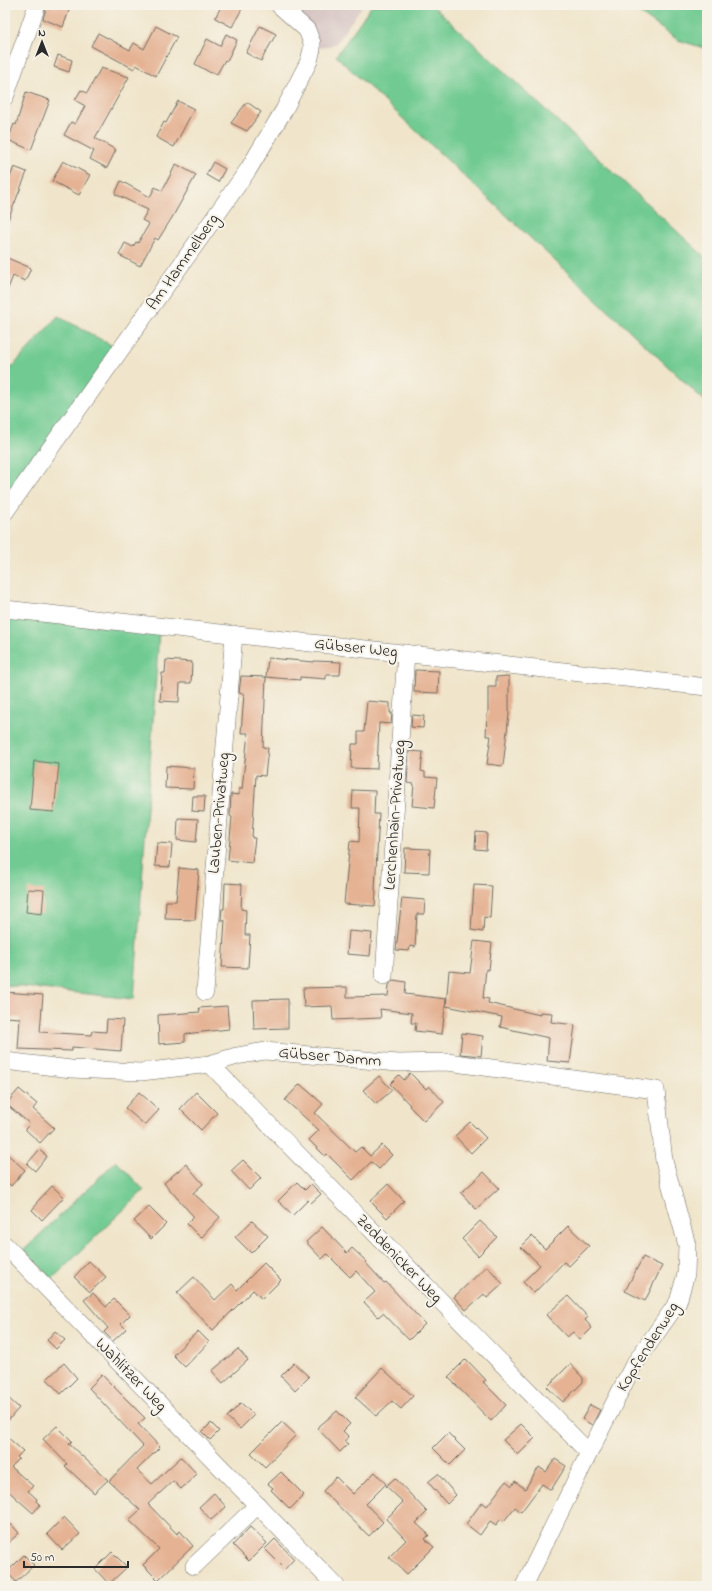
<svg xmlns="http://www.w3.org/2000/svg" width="712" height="1591" viewBox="0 0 712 1591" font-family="'Indie Flower',sans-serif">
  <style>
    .industrial { fill: #d2bfbf }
    .green { fill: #70ca91; stroke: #4e7a5e }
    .building { fill: #e5b394 }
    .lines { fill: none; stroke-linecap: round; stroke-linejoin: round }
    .minor-casing { stroke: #706c63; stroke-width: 18 }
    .minor { stroke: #fff; stroke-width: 17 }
    .labels { text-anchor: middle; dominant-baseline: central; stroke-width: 4; stroke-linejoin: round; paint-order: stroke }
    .street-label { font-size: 17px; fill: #2b2b2b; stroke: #f7f3e8 }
  </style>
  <rect width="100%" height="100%" fill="#f7f3e8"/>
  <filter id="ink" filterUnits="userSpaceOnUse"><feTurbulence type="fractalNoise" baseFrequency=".025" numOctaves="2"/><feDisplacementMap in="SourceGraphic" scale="8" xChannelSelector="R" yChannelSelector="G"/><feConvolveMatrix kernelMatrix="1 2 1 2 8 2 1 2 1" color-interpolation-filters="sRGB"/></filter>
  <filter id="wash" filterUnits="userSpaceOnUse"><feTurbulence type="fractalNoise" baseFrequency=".012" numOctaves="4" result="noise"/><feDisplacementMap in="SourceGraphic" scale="16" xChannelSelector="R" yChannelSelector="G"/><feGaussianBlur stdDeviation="0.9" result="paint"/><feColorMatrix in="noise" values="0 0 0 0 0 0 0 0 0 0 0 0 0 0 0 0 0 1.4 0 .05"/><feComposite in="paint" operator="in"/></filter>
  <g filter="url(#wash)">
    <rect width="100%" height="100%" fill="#f0e5cb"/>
    <path class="industrial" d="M285,5H363L336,43L327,47L312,49Z"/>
    <g class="green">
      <path d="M372,5H432L707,259V403L336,56Z"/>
      <path d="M628,5H707V49L678,40Z"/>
      <path d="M58,316L120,350L5,512V375Z"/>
      <path d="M5,617L159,632L134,999L5,985Z"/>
      <path d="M116,1161L144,1190L52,1279L24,1250Z"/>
    </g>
    <g id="blocks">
      <g class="building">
        <path d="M47,5H71L63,27L43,19Z"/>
        <path d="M222,5H244L232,27L215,18Z"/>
        <path d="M156,26L177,37L156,76L136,65L134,69L91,46L98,33L130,50L134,43L144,49Z"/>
        <path d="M260,26L276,34L261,61L246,53Z"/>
        <path d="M226,34L237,40L227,61L225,60L217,74L212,72L211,73L195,64L207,39L220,46Z"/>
        <path d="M58,55L72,60L69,72L54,67Z"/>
        <path d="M101,68L129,77L95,138L116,150L107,168L90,159L94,151L64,135L71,122L75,124L85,106L75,100L81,90L87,93Z"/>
        <path d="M26,92L50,100L31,150L8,140L14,124L16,125Z"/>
        <path d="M178,101L194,109L174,147L156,137L164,122L166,123Z"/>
        <path d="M247,102L261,112L247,131L231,123Z"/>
        <path d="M63,161L90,175L79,195L52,181Z"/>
        <path d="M213,162L225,169L218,182L206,175Z"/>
        <path d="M176,164L196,175L173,216L158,240L155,238L140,266L119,255L125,243L133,247L136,242L138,243L149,224L142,220L148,210L115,194L121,181L150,197L155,187L162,191Z"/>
        <path d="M14,167L27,172L6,225L5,189Z"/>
        <path d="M5,257L31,268L25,281L13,276L5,296Z"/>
        <path d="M268,658L314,662V661L341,662L340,675H326V679L300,677V680L266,677Z"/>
        <path d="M166,660L192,662L191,683H180L179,702L160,701L162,673H165Z"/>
        <path d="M415,670L439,671L438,693L414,692Z"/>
        <path d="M241,676L266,677L263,747L268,748L265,776L256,775L252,838H255L252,863L228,860L232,817L230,816L231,794L239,795V789H242L248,733H241L244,694L239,693Z"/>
        <path d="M509,676V714L503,766L487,764L491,736H486L487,714H488V687H496V677Z"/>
        <path d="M367,701L390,703V713H392L391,724L379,723L377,769L351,768L352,744H358V732H364Z"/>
        <path d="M412,715L424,716L423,728L411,727Z"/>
        <path d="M409,751L423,752L421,771L425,772V777L437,778L434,808L412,806L414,784L407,783Z"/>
        <path d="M34,761L59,764L54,812L30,810Z"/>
        <path d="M166,766L194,768L193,789L165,788Z"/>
        <path d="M353,790L375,791L374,814H379L375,890L376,891L375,906L344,904L350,841L359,842L360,808H352Z"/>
        <path d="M193,796H205L204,812L192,811Z"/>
        <path d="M178,818L198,819L196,842L177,840Z"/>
        <path d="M476,832L487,833L486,850L475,849Z"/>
        <path d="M157,843L172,844L170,867L155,866Z"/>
        <path d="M405,848L430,849L429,873L404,872Z"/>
        <path d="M179,868L199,870L195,920L165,919L166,901H176Z"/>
        <path d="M225,883L242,884L241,909L246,910L245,935H250L248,968L222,967L225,920H221L222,909H224Z"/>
        <path d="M474,885L492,886L490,918L484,917L483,932L471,930Z"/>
        <path d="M28,889L44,890L42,914L26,912Z"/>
        <path d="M402,898L425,900L424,914H417L415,947L410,946L409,951L396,950Z"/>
        <path d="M349,931L372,933L370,956L347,954Z"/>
        <path d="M474,941L492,943L489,970L486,969L483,998L489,999L488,1003L540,1015V1012L552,1013L551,1022L575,1025L570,1063L547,1061L549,1038L500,1027L502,1017L446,1006L449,971L470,973Z"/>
        <path d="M393,980L406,982L405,994L446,999L442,1034L415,1031L416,1023H411L412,1013L380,1009L381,1018L333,1020L332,1006L304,1007L303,988L347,987V997L388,996L389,985Z"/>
        <path d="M5,992L43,995L40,1032L91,1035L92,1031L106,1032L107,1019L123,1020L121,1051L72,1047V1051L18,1049L20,1018L5,1017Z"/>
        <path d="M288,999V1028L254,1029L253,1000Z"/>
        <path d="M227,1006L229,1029L185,1034V1042L159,1044L158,1015L200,1012L199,1008Z"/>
        <path d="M462,1033L483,1036L481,1056L460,1054Z"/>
        <path d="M410,1073L426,1089L429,1086L444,1102L424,1121L409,1106L410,1105L390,1084L399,1075L404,1080Z"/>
        <path d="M379,1076L392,1090L376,1104L363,1090Z"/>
        <path d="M300,1084L323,1104L315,1113L355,1152L361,1147L370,1156L382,1145L392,1155L379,1169L371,1162L353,1180L327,1154L325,1156L309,1140L319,1130L285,1100Z"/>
        <path d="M19,1089L37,1104L33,1109L54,1128L40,1143L25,1129L30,1124L6,1104Z"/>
        <path d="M139,1092L159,1110L145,1125L125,1108Z"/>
        <path d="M196,1092L217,1113L201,1130L180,1109Z"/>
        <path d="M470,1122L486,1138L471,1153L455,1136Z"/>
        <path d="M39,1150L47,1156L35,1171L27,1164Z"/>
        <path d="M5,1152L25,1170L11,1186L5,1180Z"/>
        <path d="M243,1160L261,1178L249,1190L231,1171Z"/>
        <path d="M186,1164L203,1184L193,1193L220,1217L201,1238L187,1224L194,1217L164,1183Z"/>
        <path d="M484,1172L499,1188L476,1209L461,1193Z"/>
        <path d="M297,1182L305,1190L311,1184L321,1194L311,1203L308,1200L293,1215L278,1201Z"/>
        <path d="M388,1184L404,1201L387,1218L370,1201Z"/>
        <path d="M52,1186L64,1197L42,1220L32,1210L37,1204L36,1203Z"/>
        <path d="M149,1207L166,1224L151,1239L134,1221Z"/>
        <path d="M252,1221L268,1236L251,1253L235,1237Z"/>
        <path d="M480,1221L497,1237L478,1256L462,1239Z"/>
        <path d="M568,1226L589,1246L569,1266L564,1262L534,1293L523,1282L540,1265L521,1247L532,1236L545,1249Z"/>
        <path d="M322,1227L347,1253L352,1248L366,1261L365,1262L384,1283L386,1282L425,1324L409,1340L383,1313L378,1317L364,1302L375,1292L356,1271L350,1277L327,1254L322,1259L306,1242Z"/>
        <path d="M643,1257L662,1266L645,1301L625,1291Z"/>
        <path d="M89,1261L106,1277L90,1292L74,1277Z"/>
        <path d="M264,1263L281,1280L262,1299L253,1290L213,1330L177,1293L194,1277L215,1300L232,1284L237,1290Z"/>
        <path d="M487,1266L503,1284L487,1298L484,1294L466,1310L454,1297Z"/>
        <path d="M93,1293L106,1307L114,1299L130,1315L121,1324L126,1329L113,1341L104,1332L108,1328L84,1300Z"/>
        <path d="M568,1296L588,1317L585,1320L592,1328L580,1340L573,1332L567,1337L546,1315Z"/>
        <path d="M55,1331L65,1340L56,1349L47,1340Z"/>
        <path d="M198,1331L209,1342L185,1367L173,1355Z"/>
        <path d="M238,1349L248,1360L223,1383L212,1371Z"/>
        <path d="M466,1359L486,1380L483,1382L506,1405L491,1421L448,1377Z"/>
        <path d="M64,1363L77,1378L61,1394L47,1379Z"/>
        <path d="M294,1363L309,1377L295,1391L281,1376Z"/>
        <path d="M570,1364L583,1378V1382L563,1402L547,1387Z"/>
        <path d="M382,1368L413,1396L401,1409L392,1401L376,1416L355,1397Z"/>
        <path d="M102,1375L145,1418L138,1424L160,1447L137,1470L152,1484L181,1457L197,1474L181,1489L173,1481L148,1504L177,1534L180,1531L193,1546L158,1580L143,1565L159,1549L129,1520L140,1510L109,1481L143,1446L89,1388Z"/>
        <path d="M5,1395L19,1408L5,1424Z"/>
        <path d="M241,1403L254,1415L240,1429L227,1417Z"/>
        <path d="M590,1405L600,1410L592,1425L582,1419Z"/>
        <path d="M337,1411L350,1424L343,1431L349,1437L344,1441L348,1444L340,1452L317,1428Z"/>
        <path d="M282,1422L296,1435L265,1467L251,1453Z"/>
        <path d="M211,1423L219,1431L210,1440L202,1432Z"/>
        <path d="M521,1424L535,1438L518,1455L503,1440Z"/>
        <path d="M57,1426L72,1441L69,1444L108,1480L94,1493L65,1466L67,1464L43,1439Z"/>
        <path d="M448,1433L465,1450L450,1465L433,1448Z"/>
        <path d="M5,1435L23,1451L17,1457L19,1459L11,1467L33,1486L28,1491L37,1499L36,1501L40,1505L33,1513L5,1488Z"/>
        <path d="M555,1459L566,1466L551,1490L542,1484L521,1512L515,1507L504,1521L501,1519L496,1525L490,1521L480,1535L466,1524L482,1502L487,1506L506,1481L512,1486L515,1481L525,1489L539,1467L546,1472Z"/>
        <path d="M281,1472L304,1495L290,1509L271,1490L273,1488L268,1484Z"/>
        <path d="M375,1472L386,1484L366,1504L383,1522L369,1536L323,1491L336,1477L353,1494Z"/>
        <path d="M438,1474L456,1495L447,1504L428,1482Z"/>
        <path d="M395,1478L427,1512L416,1523L429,1535L425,1539L434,1547L407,1574L389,1557L406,1540L386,1519L403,1502L386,1486Z"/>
        <path d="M214,1493L226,1507L211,1520L199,1507Z"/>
        <path d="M64,1517L80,1534L62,1550L47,1534Z"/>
        <path d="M11,1524L19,1533L5,1546V1529Z"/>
        <path d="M250,1527L267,1543L249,1561L233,1545Z"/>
        <path d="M275,1539L294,1559L285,1569L265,1549Z"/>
        <path d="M112,1552L127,1567L109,1584L95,1569Z"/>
        <path d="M24,1555L34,1565L16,1582L7,1572Z"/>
      </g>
    </g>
  </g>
  <g filter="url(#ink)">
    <use href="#blocks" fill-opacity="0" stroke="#706c63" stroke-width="1"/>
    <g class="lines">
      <g class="minor-casing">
        <g id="minor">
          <path d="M5,97L37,5"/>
          <path d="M5,512L205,231L248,170L284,110L309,61L312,49V43L307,30L279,5"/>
          <path d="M5,609L707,687"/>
          <path d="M384,976L406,653"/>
          <path d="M205,992L234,634"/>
          <path d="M5,1061L71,1069L141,1072L210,1064L237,1056L265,1051L398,1063L447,1062L656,1090L664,1161L687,1245L686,1274L678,1302L633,1366L589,1453L524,1586"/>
          <path d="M210,1064L589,1453"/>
          <path d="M5,1245L336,1586"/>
          <path d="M194,1566L258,1505"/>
        </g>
      </g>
      <use href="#minor" class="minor"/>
    </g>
  </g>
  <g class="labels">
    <g class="street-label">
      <text transform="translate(183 262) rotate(-55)">Am Hammelberg</text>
      <text transform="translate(356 648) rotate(6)">Gübser Weg</text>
      <text transform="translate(219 813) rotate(-85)">Lauben-Privatweg</text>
      <text transform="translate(395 815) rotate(-86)">Lerchenhain-Privatweg</text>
      <text transform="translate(330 1057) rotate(5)">Gübser Damm</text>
      <text transform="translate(399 1259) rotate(46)">Zeddenicker Weg</text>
      <text transform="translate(648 1347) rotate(-58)">Kopfendenweg</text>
      <text transform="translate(131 1375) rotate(46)">Wahlitzer Weg</text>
    </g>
  </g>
  <rect width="712" height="1591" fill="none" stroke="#f7f3e8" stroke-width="20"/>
  <g transform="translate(42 42)" stroke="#f7f3e8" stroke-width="3" paint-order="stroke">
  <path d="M0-3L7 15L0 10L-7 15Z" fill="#2b2b2b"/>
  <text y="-6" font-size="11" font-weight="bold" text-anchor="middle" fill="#2b2b2b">N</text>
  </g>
  <path d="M24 1561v6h104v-6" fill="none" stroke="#2b2b2b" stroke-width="2"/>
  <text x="30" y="1561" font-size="12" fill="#2b2b2b" stroke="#f7f3e8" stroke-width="3" paint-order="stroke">50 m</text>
</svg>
